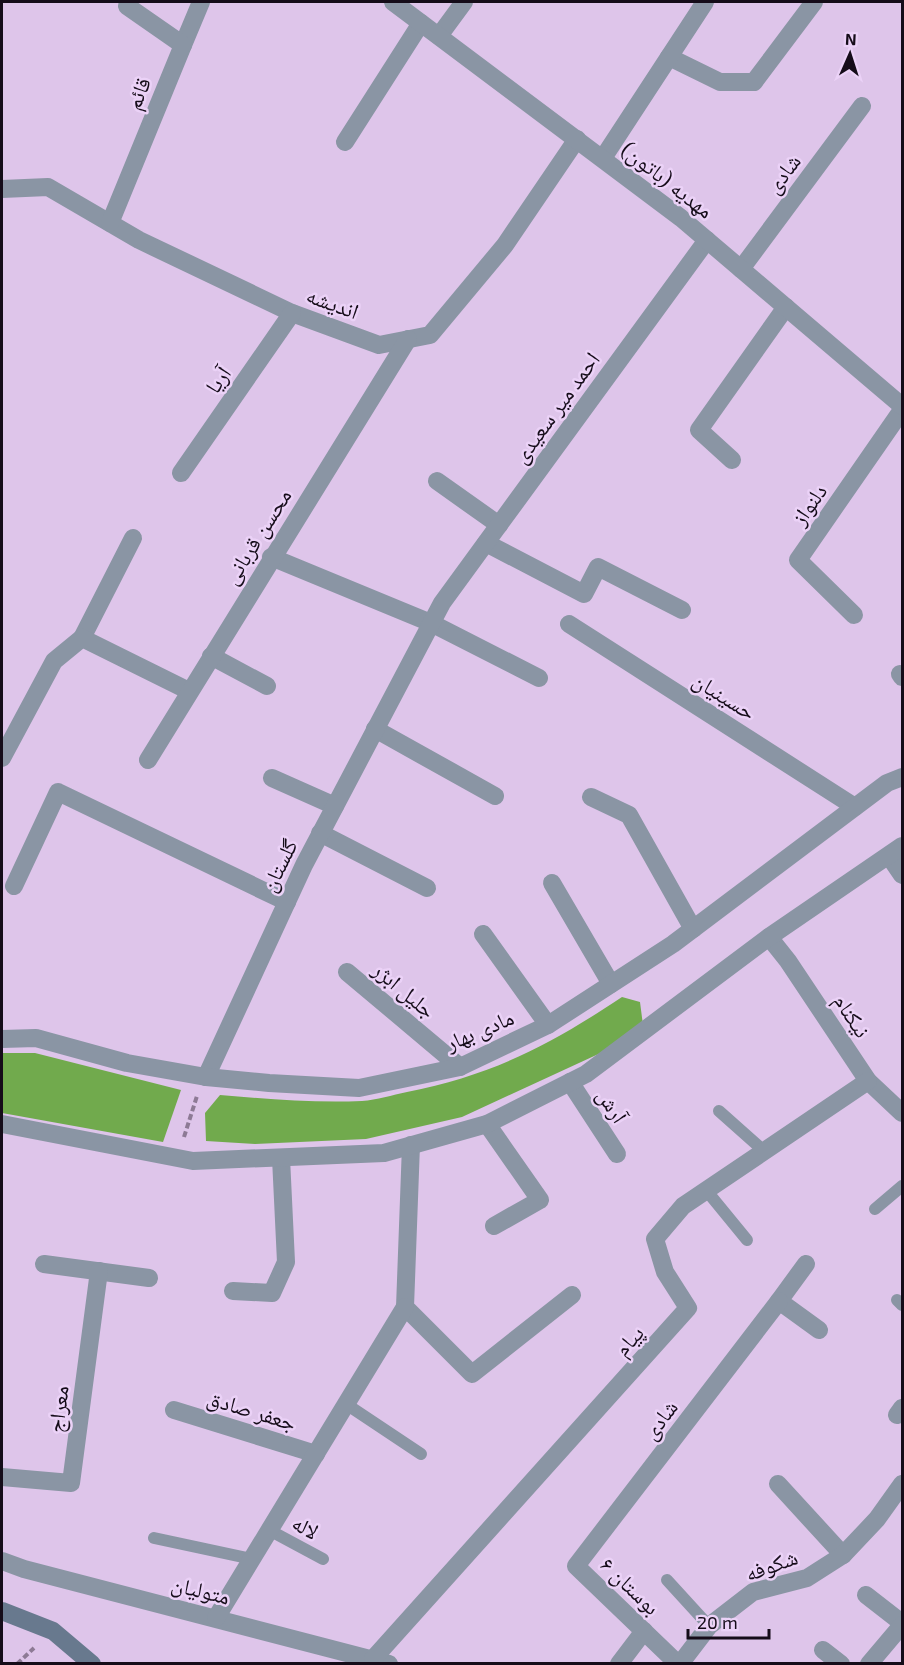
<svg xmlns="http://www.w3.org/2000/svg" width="904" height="1665" viewBox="0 0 904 1665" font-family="'Exo 2','Noto Naskh Arabic',sans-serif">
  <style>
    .forest { fill: #71aa4d }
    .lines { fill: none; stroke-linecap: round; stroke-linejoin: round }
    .path { stroke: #8d7a95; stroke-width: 4; stroke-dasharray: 6 3; stroke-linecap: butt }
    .service { stroke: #8a95a4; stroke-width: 12 }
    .minor { stroke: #8a95a4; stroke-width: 18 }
    .tertiary { stroke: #8a95a4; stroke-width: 18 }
    .secondary { stroke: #68798e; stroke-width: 18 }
    .labels { text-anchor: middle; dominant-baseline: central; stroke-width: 5; stroke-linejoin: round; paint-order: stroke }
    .street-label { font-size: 22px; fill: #150c19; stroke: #ebd2f7 }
  </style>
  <rect width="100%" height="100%" fill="#dec5ea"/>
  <g class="forest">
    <path d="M622,997L640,1002L644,1033L462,1117L366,1139L255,1144L206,1141L205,1113L220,1095C267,1099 314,1103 362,1101C377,1100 392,1095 407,1092C493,1075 550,1045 622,997Z"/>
    <path d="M2,1053H35L181,1090L163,1142L2,1113Z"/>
  </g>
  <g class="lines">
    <g class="path">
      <path d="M184,1137L197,1096"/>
      <path d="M17,1664L34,1648"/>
    </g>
    <g class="service">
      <path d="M719,1111L764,1151"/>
      <path d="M706,1190L747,1240"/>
      <path d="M875,1209L902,1186"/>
      <path d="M897,1300L902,1305"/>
      <path d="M346,1404L421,1454"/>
      <path d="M269,1530L323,1559"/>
      <path d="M154,1538L252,1559"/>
      <path d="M667,1580L709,1626"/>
    </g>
    <g class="minor">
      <path d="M439,36L464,2"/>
      <path d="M183,45L201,2"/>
      <path d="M669,57L720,82H754L814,2"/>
      <path d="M345,142L421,23"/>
      <path d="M603,158L705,2"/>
      <path d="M2,189L48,187L139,240L292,313L379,345L430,335L505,245L577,139"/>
      <path d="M110,223L183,45L127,6"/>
      <path d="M741,269L862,106"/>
      <path d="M732,460L699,430L786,307"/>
      <path d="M181,473L292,313"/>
      <path d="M437,481L499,525"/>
      <path d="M486,543L584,594L598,567L682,610"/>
      <path d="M271,557L431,623L539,678"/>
      <path d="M854,615L798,560L902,410"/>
      <path d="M569,624L855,807"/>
      <path d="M82,638L133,538"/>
      <path d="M211,656L267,686"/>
      <path d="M900,674L902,677"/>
      <path d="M375,729L495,796"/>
      <path d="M2,758L54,661L82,638L189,691"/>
      <path d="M148,760L408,339"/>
      <path d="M272,778L335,806"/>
      <path d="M591,797L629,815L693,929"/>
      <path d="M320,833L427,888"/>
      <path d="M889,856L902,875"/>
      <path d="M552,883L611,984"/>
      <path d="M14,886L58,792L287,902"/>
      <path d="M483,934L548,1025"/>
      <path d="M769,937L788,961L868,1081L902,1113"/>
      <path d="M347,972L460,1067"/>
      <path d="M206,1077L304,865L442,603L707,240"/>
      <path d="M570,1082L617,1154"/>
      <path d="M487,1124L540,1200L494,1226"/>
      <path d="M411,1145L405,1307L472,1374L572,1295"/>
      <path d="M44,1264L149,1278"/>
      <path d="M806,1264L779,1301L819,1330"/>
      <path d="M233,1291L272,1293L286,1262L281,1158"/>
      <path d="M174,1410L316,1454"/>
      <path d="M897,1415L902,1408"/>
      <path d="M2,1477L71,1483L99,1271"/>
      <path d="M778,1484L843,1555"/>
      <path d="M2,1561L24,1569L389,1664"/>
      <path d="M866,1595L902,1623"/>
      <path d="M216,1618L405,1307"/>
      <path d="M823,1650L841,1664"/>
      <path d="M373,1659L688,1308L665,1272L655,1239L683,1206L868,1081"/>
      <path d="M619,1664L644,1631"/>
      <path d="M678,1664L576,1566L779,1301"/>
      <path d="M680,1664L709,1626L753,1592L807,1578L843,1555L877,1519L902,1484"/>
      <path d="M869,1664L902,1625"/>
    </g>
    <g class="tertiary">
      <path d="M393,2L681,218L902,406"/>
      <path d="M2,1039L36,1038L127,1063L206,1077L269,1083L359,1088L460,1067L548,1025L673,944L887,783L902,777"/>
      <path d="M2,1124L193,1161L384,1153L487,1124L586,1074L769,937L902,846"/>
    </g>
    <path class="secondary" d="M2,1611L53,1631L92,1664"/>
  </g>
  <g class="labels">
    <g class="street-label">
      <text transform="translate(137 93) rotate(-68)">قائم</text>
      <text transform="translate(782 173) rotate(-53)">شادی</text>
      <text transform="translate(668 179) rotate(38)">مهدیه (باتون)</text>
      <text transform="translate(333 302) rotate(20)">اندیشه</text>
      <text transform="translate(217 379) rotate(-55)">آریا</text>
      <text transform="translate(555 407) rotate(-54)">احمد میر سعیدی</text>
      <text transform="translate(808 504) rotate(-55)">دلنواز</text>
      <text transform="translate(256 536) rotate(-58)">محسن قربانی</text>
      <text transform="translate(725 695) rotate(32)">حسینیان</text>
      <text transform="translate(278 865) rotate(-64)">گلستان</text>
      <text transform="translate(405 989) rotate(40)">جلیل ابژر</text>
      <text transform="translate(853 1015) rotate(57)">نیکنام</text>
      <text transform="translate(479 1029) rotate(-23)">مادی بهار</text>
      <text transform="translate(613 1105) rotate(57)">آرش</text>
      <text transform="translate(628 1340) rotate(-49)">پیام</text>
      <text transform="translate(57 1409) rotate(-83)">معراج</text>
      <text transform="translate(252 1409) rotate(17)">جعفر صادق</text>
      <text transform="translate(659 1419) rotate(-53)">شادی</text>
      <text transform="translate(306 1526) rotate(29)">لاله</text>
      <text transform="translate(771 1564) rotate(-20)">شکوفه</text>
      <text transform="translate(631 1585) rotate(44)">بوستان ۶</text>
      <text transform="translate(201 1589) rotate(14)">متولیان</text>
    </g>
  </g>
  <rect width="904" height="1665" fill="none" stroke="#150c19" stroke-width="6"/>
  <g transform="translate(850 54) rotate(3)" stroke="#ebd2f7" stroke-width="4.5" paint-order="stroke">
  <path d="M0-4.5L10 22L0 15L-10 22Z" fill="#150c19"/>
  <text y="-9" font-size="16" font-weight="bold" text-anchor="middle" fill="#150c19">N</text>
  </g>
  <path d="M688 1629v9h81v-9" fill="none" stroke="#150c19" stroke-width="3"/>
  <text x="697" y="1629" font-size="18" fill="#150c19" stroke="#ebd2f7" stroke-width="4.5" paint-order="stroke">20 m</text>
</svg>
